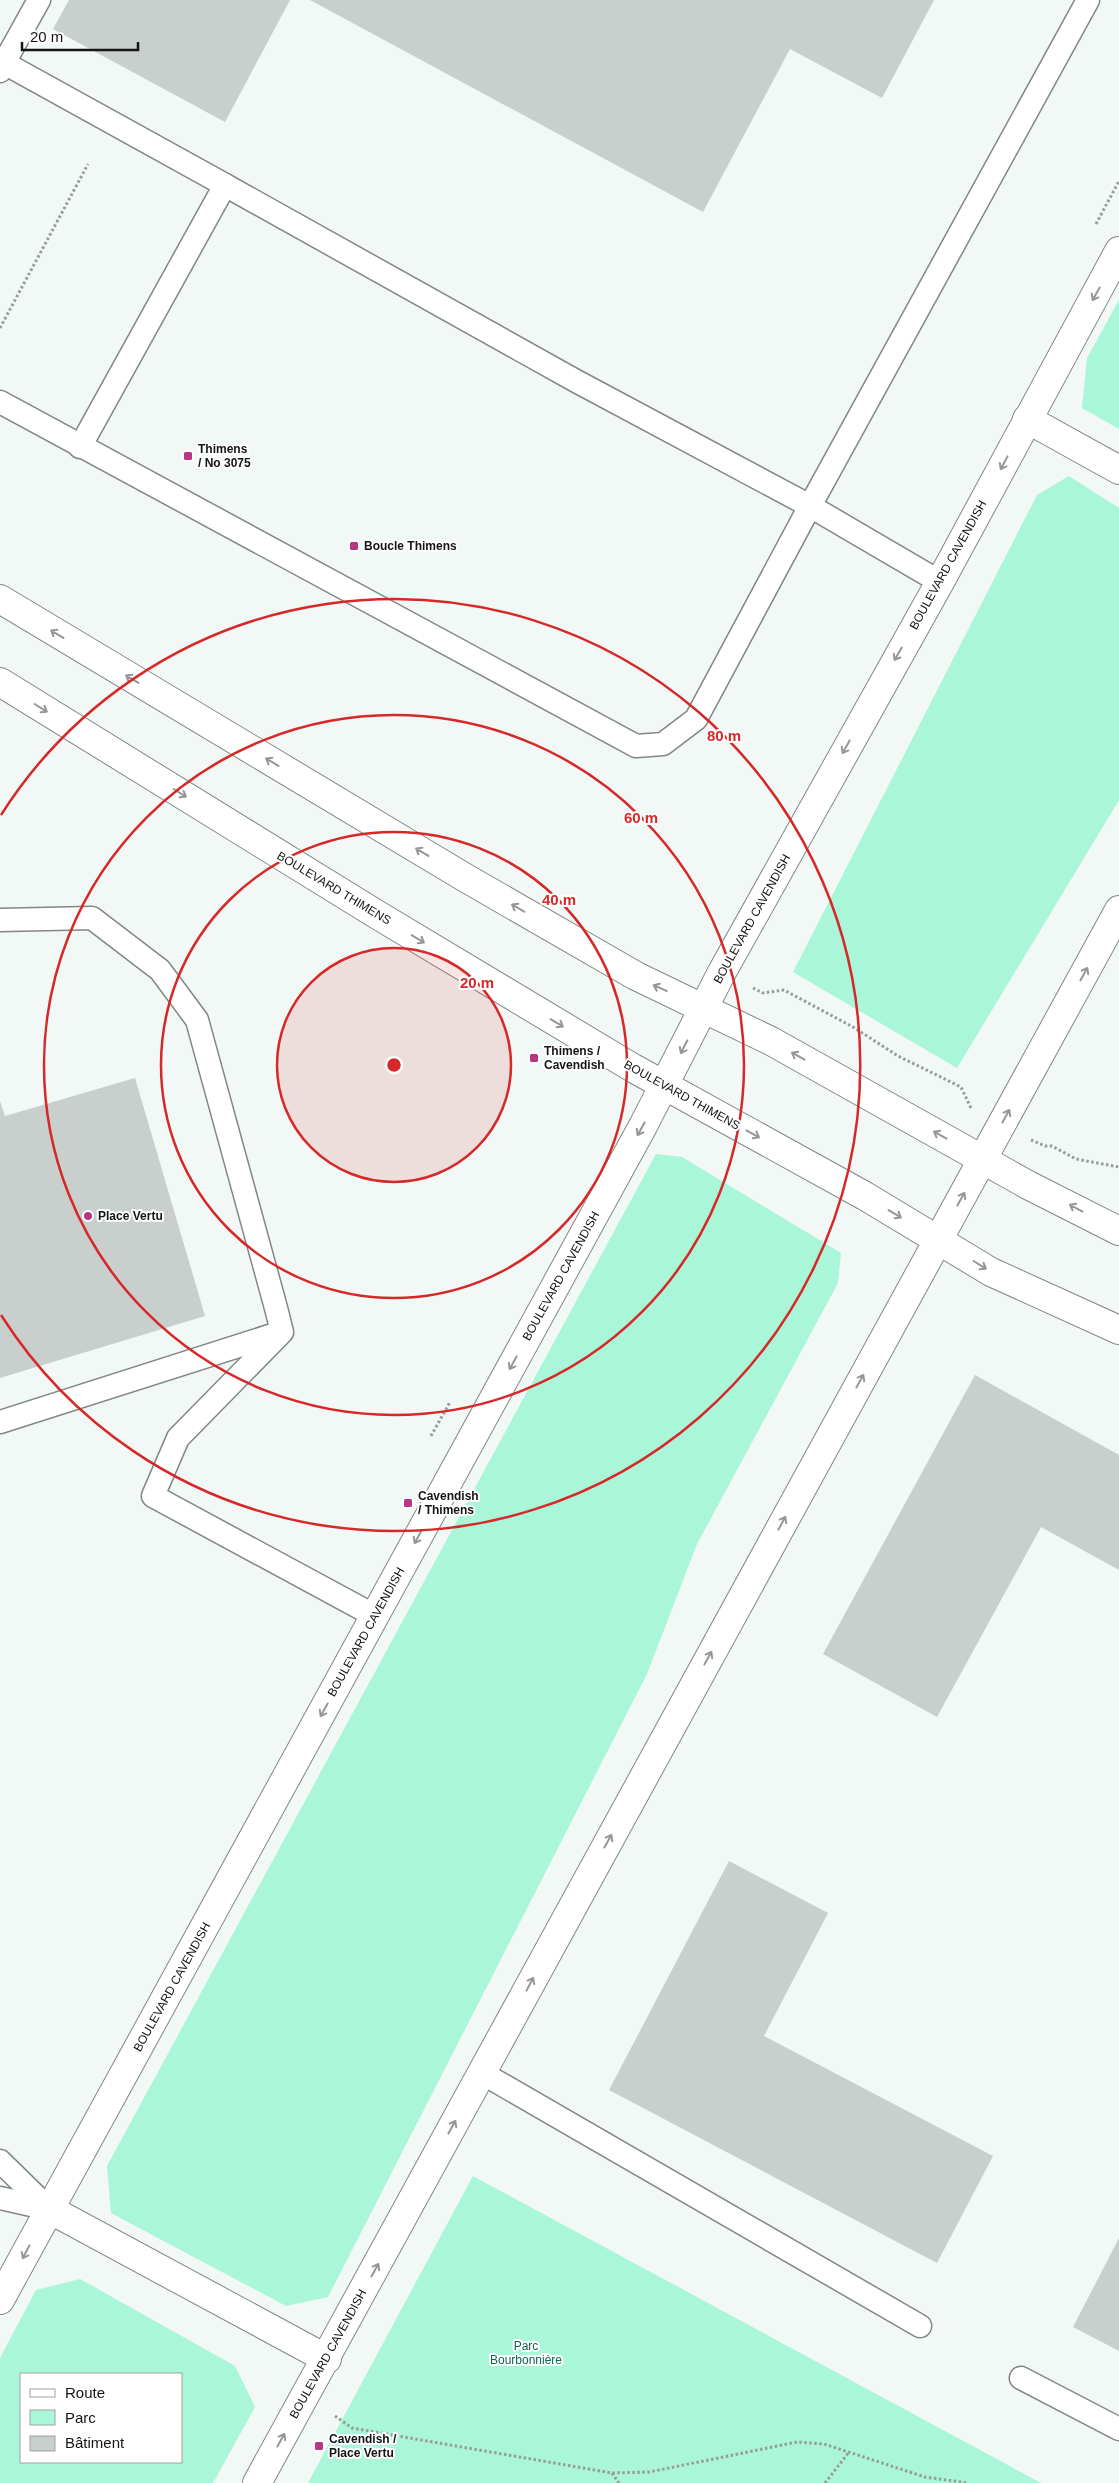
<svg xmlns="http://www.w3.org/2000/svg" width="1119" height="2483" viewBox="0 0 1119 2483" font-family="Arial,sans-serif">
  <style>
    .green { fill: #a9f6d9; fill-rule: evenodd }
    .building { fill: #c8cfcc }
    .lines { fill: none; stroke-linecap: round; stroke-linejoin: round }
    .lane-casing { stroke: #818784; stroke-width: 25 }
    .secondary-casing { stroke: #818784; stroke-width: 30 }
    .path { stroke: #979c9a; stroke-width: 3; stroke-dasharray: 2.5 2.5; stroke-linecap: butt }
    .lane { stroke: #fff; stroke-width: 22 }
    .secondary { stroke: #fff; stroke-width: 28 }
    .oneway { stroke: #959695 }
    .ring { fill: none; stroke: #d62828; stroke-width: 2.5 }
    .poi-dot { fill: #b73782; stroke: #fff; stroke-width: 2 }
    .labels { text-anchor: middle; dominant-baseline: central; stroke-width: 4; stroke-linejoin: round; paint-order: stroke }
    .poi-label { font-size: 12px; font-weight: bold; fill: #131514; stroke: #fff; text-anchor: start }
    .street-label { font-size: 12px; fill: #131514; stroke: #fff }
    .park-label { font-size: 12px; fill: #0f674f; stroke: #fff }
    .centre { fill: #d62828; stroke: #fff; stroke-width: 2.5 }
    .ring-label { font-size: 15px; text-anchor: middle; font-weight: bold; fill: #d62828; stroke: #fff; stroke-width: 4; stroke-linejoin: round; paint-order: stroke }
  </style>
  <rect width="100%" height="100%" fill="#f1f8f5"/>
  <g class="green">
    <path d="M1119,300V429L1082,408L1087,358Z"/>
    <path d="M1069,476L1119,508V800L957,1068L793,972L1037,495Z"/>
    <path d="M656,1154L682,1157L841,1253L838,1283L697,1544L647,1674L328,2297L286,2306L111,2213L107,2166Z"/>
    <path d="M473,2176L1041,2483H308Z"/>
    <path d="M80,2279L235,2366L255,2407L213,2483H0V2358L36,2290ZM21,2374H181V2462H21Z"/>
  </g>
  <g class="building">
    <path d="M69,0H290L225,122L53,29Z"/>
    <path d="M310,0H934L882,98L790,49L703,212Z"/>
    <path d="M135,1078L205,1316L0,1378V1101L5,1116Z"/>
    <path d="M975,1375L1119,1455V1570L1041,1527L937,1717L823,1654Z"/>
    <path d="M729,1861L828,1913L764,2036L993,2156L937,2263L609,2090Z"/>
    <path d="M1119,2238V2351L1073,2327Z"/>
  </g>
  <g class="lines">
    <g class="lane-casing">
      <g id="lane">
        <path d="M4,63L39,0"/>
        <path d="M0,71L4,63L225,185L80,447"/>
        <path d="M225,185L576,381L810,506L940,582"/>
        <path d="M0,402L636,746L663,744L696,719L810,506L1088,0"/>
        <path d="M0,920L92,918L160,970L197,1020L276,1308L282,1332L178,1438L153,1496L375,1616"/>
        <path d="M0,1422L279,1333"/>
        <path d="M482,2073L920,2326"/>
        <path d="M0,2161L49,2209"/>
        <path d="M0,2198L49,2209"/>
        <path d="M1021,2378L1119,2429"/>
      </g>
    </g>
    <g class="secondary-casing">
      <g id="secondary">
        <path d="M1027,419L1119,470"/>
        <path d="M0,599L464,877L636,976L771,1041L1028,1185L1119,1231"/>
        <path d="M0,682L376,914L633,1068L865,1196L991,1272L1119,1330"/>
        <path d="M49,2209L327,2359"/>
        <path d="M0,2300L643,1126L722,972L940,582L1119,251"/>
        <path d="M257,2483L1119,910"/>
      </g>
    </g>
    <g class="path">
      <path d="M1096,224L1119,181"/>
      <path d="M0,328L88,164"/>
      <path d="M753,988L763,993L784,990L853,1027L898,1056L961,1087L971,1108"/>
      <path d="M1031,1140L1045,1146H1052L1076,1159L1119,1167"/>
      <path d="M431,1436L450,1402"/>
      <path d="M335,2416L352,2428L612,2473L649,2472L797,2442L824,2444L925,2477L968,2483"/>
      <path d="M612,2473L619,2483"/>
      <path d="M825,2483L849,2452"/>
    </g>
    <use href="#lane" class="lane"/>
    <use href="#secondary" class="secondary"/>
  </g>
  <defs><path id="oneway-shaft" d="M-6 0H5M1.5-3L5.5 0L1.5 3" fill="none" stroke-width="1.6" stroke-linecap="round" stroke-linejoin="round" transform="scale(1.25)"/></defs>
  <g class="oneway">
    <use href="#oneway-shaft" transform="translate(1096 294) rotate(119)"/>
    <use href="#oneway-shaft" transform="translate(1004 463) rotate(118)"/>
    <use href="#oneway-shaft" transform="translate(57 634) rotate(-149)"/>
    <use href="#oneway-shaft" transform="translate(898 654) rotate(120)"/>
    <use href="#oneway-shaft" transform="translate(132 679) rotate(-149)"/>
    <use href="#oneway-shaft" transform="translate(41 708) rotate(32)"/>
    <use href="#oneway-shaft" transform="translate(846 747) rotate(119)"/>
    <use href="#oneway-shaft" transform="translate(272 762) rotate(-149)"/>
    <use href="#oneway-shaft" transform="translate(180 793) rotate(32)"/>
    <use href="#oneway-shaft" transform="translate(422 852) rotate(-149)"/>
    <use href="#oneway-shaft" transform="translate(518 908) rotate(-150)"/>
    <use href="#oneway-shaft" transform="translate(418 939) rotate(31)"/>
    <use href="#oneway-shaft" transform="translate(1084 974) rotate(-61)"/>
    <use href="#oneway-shaft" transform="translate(660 988) rotate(-156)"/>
    <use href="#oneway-shaft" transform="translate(557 1023) rotate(31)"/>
    <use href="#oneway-shaft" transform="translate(684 1047) rotate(117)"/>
    <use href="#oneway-shaft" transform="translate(798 1056) rotate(-151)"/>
    <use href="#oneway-shaft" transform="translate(1006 1116) rotate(-61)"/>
    <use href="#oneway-shaft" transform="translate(641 1129) rotate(119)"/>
    <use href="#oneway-shaft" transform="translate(753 1134) rotate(29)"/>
    <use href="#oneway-shaft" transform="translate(940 1135) rotate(-151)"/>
    <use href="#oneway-shaft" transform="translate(961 1199) rotate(-61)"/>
    <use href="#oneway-shaft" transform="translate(1076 1208) rotate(-152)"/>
    <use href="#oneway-shaft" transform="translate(895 1214) rotate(31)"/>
    <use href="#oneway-shaft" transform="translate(980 1265) rotate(32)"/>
    <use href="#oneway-shaft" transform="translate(513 1363) rotate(119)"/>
    <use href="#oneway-shaft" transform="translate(860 1381) rotate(-61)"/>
    <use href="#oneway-shaft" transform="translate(782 1523) rotate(-61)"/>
    <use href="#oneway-shaft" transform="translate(418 1537) rotate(119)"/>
    <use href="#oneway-shaft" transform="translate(708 1658) rotate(-61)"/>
    <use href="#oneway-shaft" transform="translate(324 1710) rotate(119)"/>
    <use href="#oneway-shaft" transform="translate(608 1841) rotate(-61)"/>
    <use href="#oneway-shaft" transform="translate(530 1984) rotate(-62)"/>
    <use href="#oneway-shaft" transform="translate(452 2127) rotate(-61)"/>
    <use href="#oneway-shaft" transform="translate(26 2252) rotate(118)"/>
    <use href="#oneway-shaft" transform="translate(375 2270) rotate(-61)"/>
    <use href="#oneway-shaft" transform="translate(281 2440) rotate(-61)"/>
  </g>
  <circle cx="394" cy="1065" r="117" fill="#d62828" fill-opacity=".12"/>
  <g class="ring">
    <circle cx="394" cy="1065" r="117"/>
    <circle cx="394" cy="1065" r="233"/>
    <circle cx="394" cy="1065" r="350"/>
    <path d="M1 815A466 466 0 1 1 1 1315"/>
  </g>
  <g class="poi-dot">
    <rect x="183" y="451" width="10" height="10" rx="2.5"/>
    <rect x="349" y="541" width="10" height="10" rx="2.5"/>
    <rect x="529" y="1053" width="10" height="10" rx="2.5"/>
    <circle cx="88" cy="1216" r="5"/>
    <rect x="403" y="1498" width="10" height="10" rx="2.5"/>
    <rect x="314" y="2441" width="10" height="10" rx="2.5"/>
  </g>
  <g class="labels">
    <g class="poi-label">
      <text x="198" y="449">Thimens<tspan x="198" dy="14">/ No 3075</tspan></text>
      <text x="364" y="546">Boucle Thimens</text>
      <text x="544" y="1051">Thimens /<tspan x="544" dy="14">Cavendish</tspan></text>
      <text x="98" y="1216">Place Vertu</text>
      <text x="418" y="1496">Cavendish<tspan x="418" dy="14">/ Thimens</tspan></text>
      <text x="329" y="2439">Cavendish /<tspan x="329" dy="14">Place Vertu</tspan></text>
    </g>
    <g class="street-label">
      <text transform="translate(948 565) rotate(-61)">BOULEVARD CAVENDISH</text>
      <text transform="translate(334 888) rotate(31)">BOULEVARD THIMENS</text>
      <text transform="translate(752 919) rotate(-61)">BOULEVARD CAVENDISH</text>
      <text transform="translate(682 1095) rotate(29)">BOULEVARD THIMENS</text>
      <text transform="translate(561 1276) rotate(-61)">BOULEVARD CAVENDISH</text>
      <text transform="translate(366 1632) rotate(-61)">BOULEVARD CAVENDISH</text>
      <text transform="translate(172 1987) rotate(-61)">BOULEVARD CAVENDISH</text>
      <text transform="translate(328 2354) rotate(-61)">BOULEVARD CAVENDISH</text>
    </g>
    <g class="park-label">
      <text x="526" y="2346">Parc<tspan x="526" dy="14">Bourbonnière</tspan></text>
    </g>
  </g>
  <circle cx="394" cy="1065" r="8" class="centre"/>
  <g class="ring-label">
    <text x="724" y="741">80 m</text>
    <text x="641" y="823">60 m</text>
    <text x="559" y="905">40 m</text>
    <text x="477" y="988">20 m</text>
  </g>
  <rect x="20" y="2373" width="162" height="90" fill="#ffffff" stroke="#a1a1a1"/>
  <rect x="30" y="2389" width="25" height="8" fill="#ffffff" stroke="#a1a1a1"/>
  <text x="65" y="2398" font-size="15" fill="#131514">Route</text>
  <rect x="30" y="2410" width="25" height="15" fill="#a9f6d9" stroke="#a1a1a1"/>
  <text x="65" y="2423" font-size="15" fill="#131514">Parc</text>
  <rect x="30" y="2436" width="25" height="15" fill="#c8cfcc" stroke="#a1a1a1"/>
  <text x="65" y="2448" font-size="15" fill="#131514">Bâtiment</text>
  <path d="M22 42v8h116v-8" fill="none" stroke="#131514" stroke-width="2.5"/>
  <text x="30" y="42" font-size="15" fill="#131514" stroke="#ffffff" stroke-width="4" paint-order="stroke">20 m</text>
</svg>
